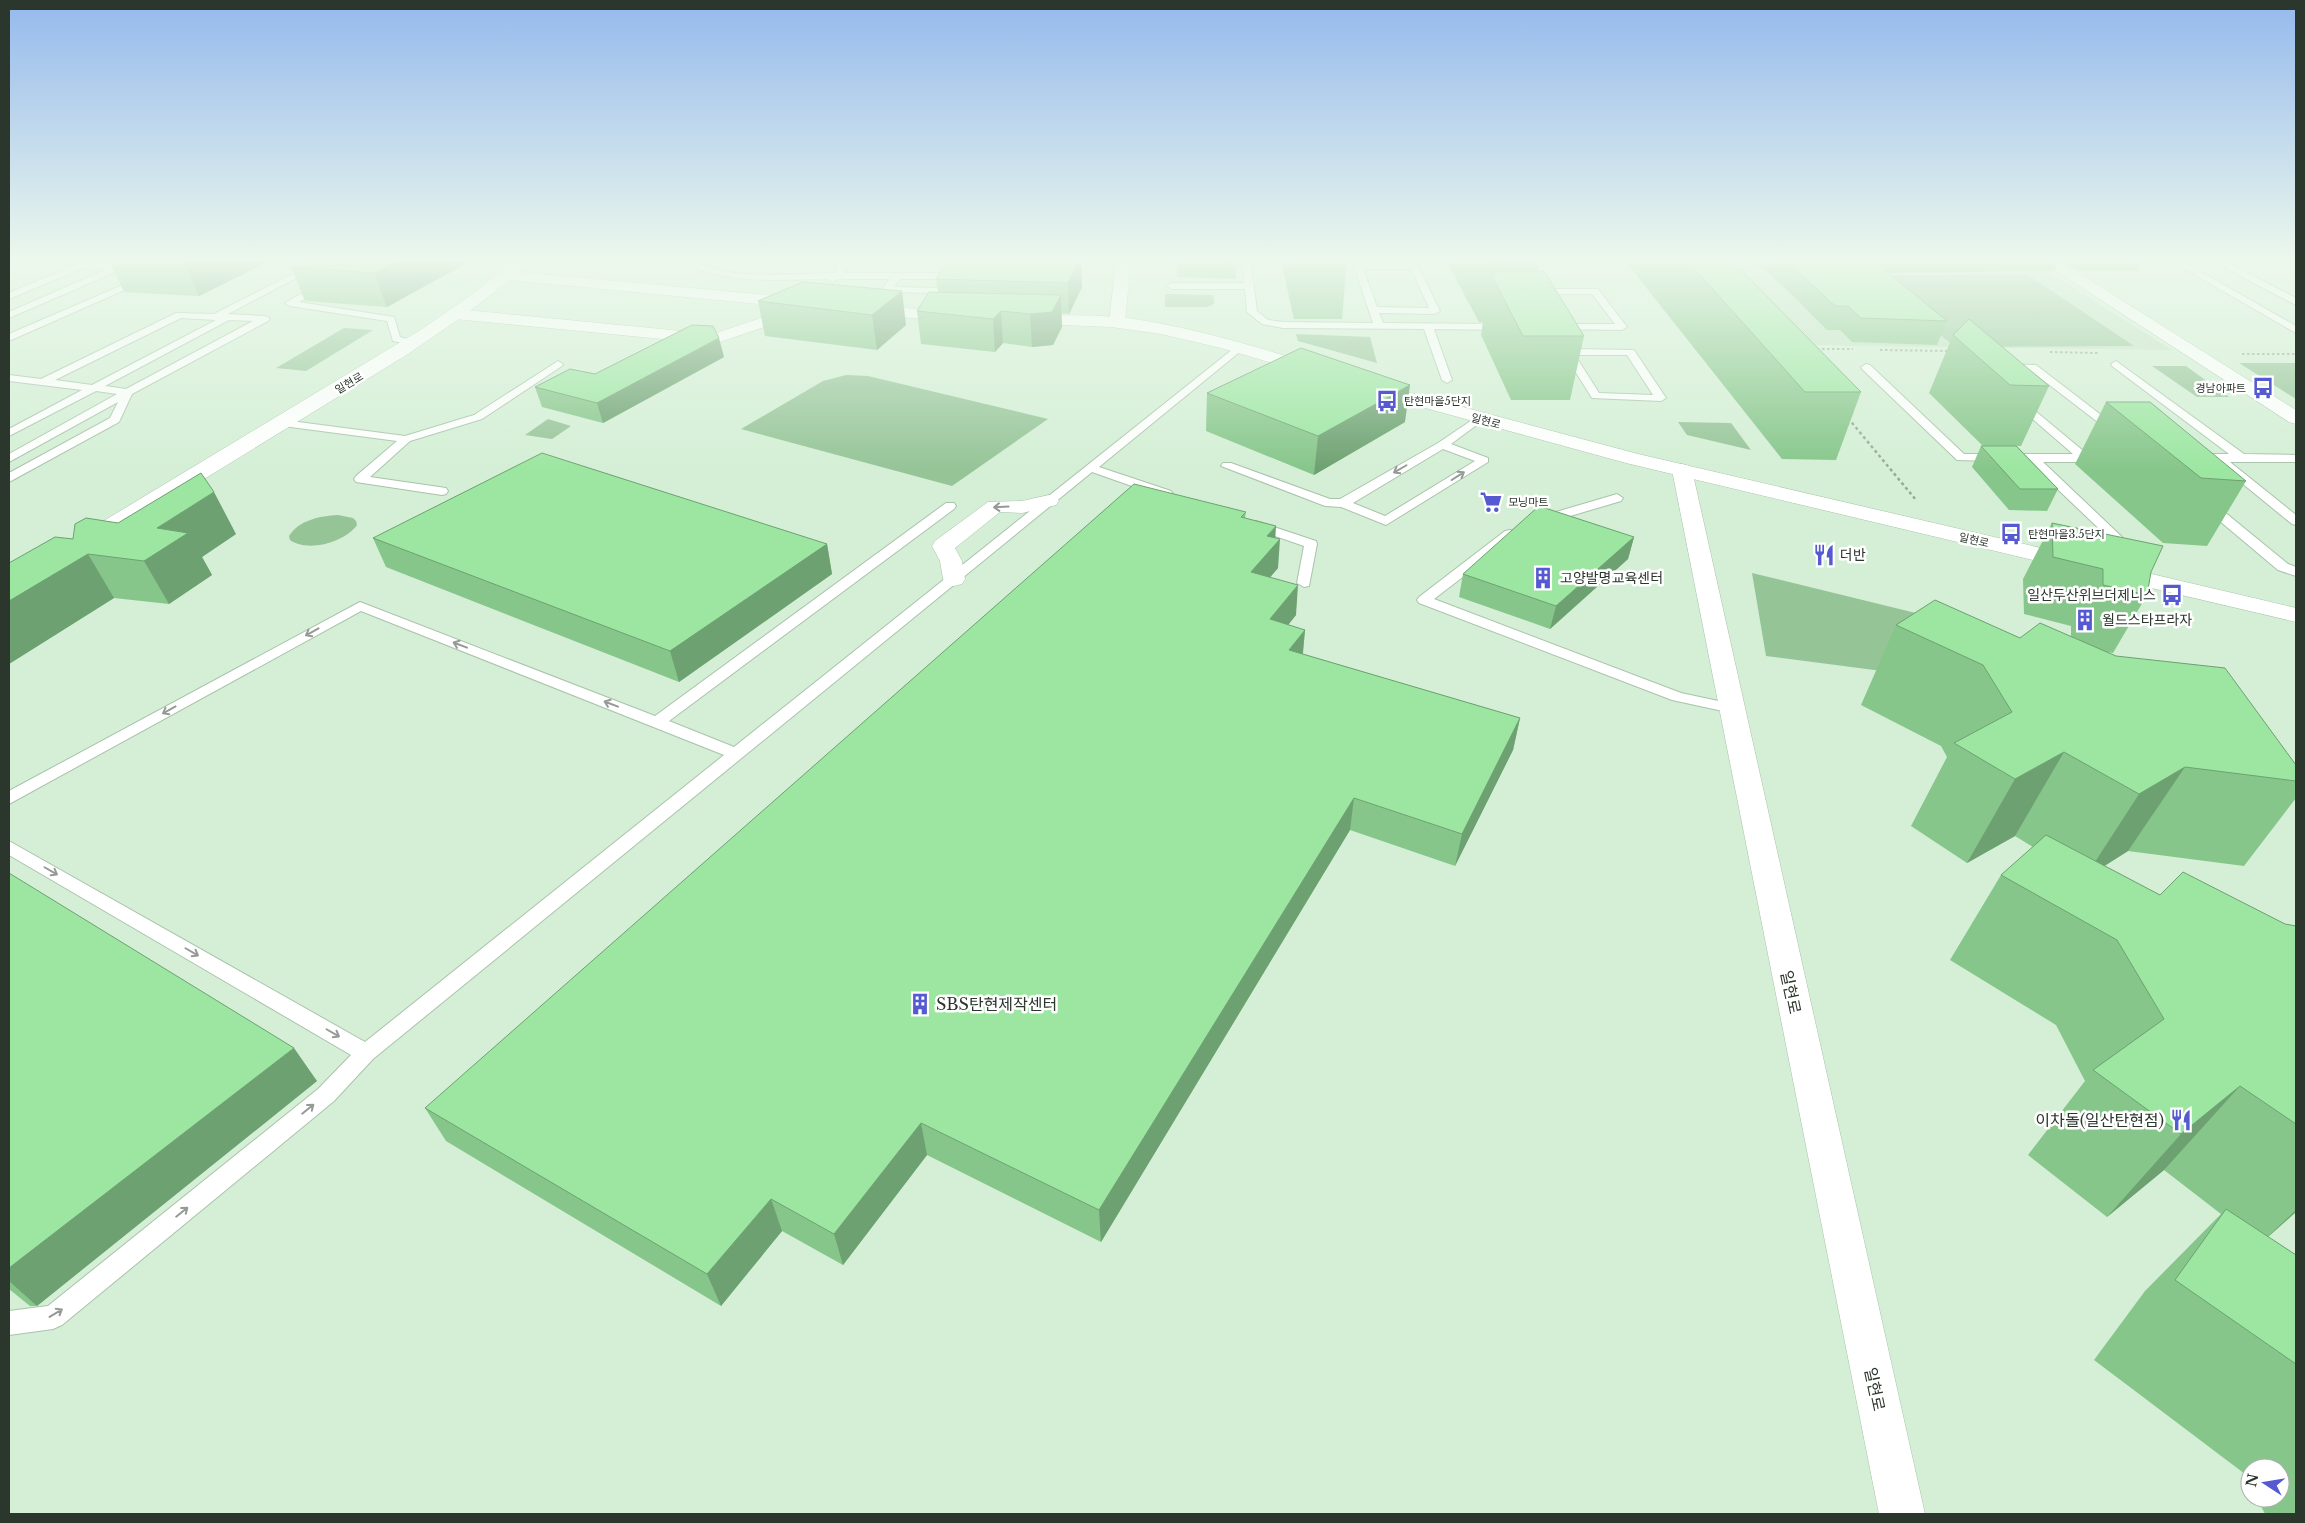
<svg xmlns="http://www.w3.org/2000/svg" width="2305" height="1523" viewBox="0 0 2305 1523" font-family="'Libre Baskerville','Noto Sans KR',serif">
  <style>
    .built { fill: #c3e2c4 }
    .green { fill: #95c497 }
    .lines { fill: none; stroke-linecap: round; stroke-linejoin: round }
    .service-casing { stroke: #a9c3aa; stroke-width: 2 }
    .minor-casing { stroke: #a9c3aa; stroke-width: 1 }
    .tertiary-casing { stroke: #a9c3aa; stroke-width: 1 }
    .secondary-casing { stroke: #a9c3aa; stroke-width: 1 }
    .path-far1 { stroke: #96ab97; stroke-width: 2; stroke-dasharray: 2.5 2.5; stroke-linecap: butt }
    .path { stroke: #96ab97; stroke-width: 2.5; stroke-dasharray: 3 3; stroke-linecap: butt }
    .service { fill: #fff; fill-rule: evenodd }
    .minor { fill: #fff; fill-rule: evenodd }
    .tertiary { fill: #fff; fill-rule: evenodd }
    .secondary { fill: #fff; fill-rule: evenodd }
    .wall { fill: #86c68a }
    .shaded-wall { fill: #6da171 }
    .building { fill: #9ce6a1; stroke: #6da171 }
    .oneway { stroke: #959a96 }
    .labels { text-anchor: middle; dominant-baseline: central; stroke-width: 5; stroke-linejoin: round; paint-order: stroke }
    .far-street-label { font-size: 11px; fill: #2b362c; stroke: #fff }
    .far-poi-label { font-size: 11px; fill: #2b362c; stroke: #fff; text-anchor: start }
    .poi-label { font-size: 14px; fill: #2b362c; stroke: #fff; text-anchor: start }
    .near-street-label { font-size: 16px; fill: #2b362c; stroke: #fff }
    .near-poi-label { font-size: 16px; fill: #2b362c; stroke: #fff; text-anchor: start }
  </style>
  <rect width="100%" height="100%" fill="#d4efd5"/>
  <path class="built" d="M1721,257H2024L2172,350L1804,345Z"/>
  <g class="green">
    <path d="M1868,275H2028L2134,346L1955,347Z"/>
    <path d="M1165,294L1213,295L1214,304L1207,307H1165Z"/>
    <path d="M344,328L373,330L306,371L276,368Z"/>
    <path d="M1296,334L1370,337L1377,363L1298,341Z"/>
    <path d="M2239,363H2296V399Z"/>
    <path d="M2152,366H2186L2229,397H2197Z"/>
    <path d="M846,375L868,376L1048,419L952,486L741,429L823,381Z"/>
    <path d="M548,419L571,426L552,439L525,435Z"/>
    <path d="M1678,422L1731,423L1751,450L1687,435Z"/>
    <path d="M338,515L353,518L356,521L357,525C345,542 308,553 290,540L289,536C299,520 320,516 338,515Z"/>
    <path d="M1752,573L2165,674L2182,710L1766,656Z"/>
  </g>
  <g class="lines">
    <g class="service-casing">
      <g id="service">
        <path d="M688,257H696L697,263C738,281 790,273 834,273L843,257H852L844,273H944L948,276L944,279H900L894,287L936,288L939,289V293L887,292L882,289L890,279H838L832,282L828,279C782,279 733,285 690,266Z"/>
        <path d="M1242,257H1250L1257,311L1268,320L1283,322L1373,323L1354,266L1358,263H1414L1418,266L1440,311L1435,314L1379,313L1383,323L1503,324L1508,327L1503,330L1434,329L1452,380L1447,383L1442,380L1424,329L1283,328L1262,324L1247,312L1245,289H1172L1167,286L1172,283H1244ZM1363,269H1411L1429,308L1377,307Z"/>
        <path d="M2164,257H2175L2296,326V333Z"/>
        <path d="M2223,257H2231L2232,265L2296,298V305L2225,268Z"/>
        <path d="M82,262L132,265L136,268L132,271L120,270L9,318V312L107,269L83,268L9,299V293Z"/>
        <path d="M310,265L317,267L228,314L265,316L270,319L268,321L132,394L119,422L9,482V473L110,418L118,402L9,462V454L117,394L96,391L9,436V429L82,390L9,381V375L41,379L176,313L214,314ZM181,318L216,320L92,385L55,380ZM229,320L253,321L126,389L105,386Z"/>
        <path d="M139,278L147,280L9,341V334Z"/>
        <path d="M318,284L326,286L299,302L394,317L400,337L417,342L412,345L393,341L387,321L290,306L285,303Z"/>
        <path d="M1531,289H1598L1627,327L1622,330L1555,329V325L1558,324H1615L1592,294H1534L1529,291Z"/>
        <path d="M1566,344L1572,349L1634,350L1666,398L1661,401L1592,398L1563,352L1561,347ZM1575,355H1627L1653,395L1599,393Z"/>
        <path d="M1238,345L1242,346V350L1099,467L1171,491L1173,494L1171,497H1163L1092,472L373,1059L334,1101L62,1325L53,1329L9,1335V1311L48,1306L318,1089L351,1055L9,855V841L365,1042L724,755L361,611L9,804V791L360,602L655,716L946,503H954L956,506L954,509L669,721L734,747Z"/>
        <path d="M558,361L563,364L562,366L482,419L410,441L370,477L446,488L448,491L446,494L442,495L356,482L354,479L356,476L397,441L283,426L277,423L283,420L405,436L474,415Z"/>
        <path d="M2116,361L2244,454L2296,455V462H2230L2296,515V525L2292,524L2216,462L2192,460V456L2196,454H2229L2112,366L2111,364Z"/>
        <path d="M1866,364L1870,365L1964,454H2073L2013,402L2018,399L2022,400L2087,454L2091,456V460L2087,462H2043L2122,537L2121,540H2111L2029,462L1957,460L1862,369L1861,367Z"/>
        <path d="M2004,364L2036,365L2122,431L2120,433H2112L2030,370L2000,369L1999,367Z"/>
        <path d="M1478,416L1482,417V421L1451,444L1488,458V462L1386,525L1341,507L1325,506L1221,466L1223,463H1231L1330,499H1340L1438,443ZM1443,449L1475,461L1385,516L1353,503Z"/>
        <path d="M1617,494L1623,498L1621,501L1543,524L1537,520L1539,517Z"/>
        <path d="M2207,500L2211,501L2288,564L2296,567V576L2278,570L2203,507L2201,504Z"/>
        <path d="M1256,521L1316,541L1317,544L1309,586L1304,587L1297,583L1304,546L1252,528L1250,525Z"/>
        <path d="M1510,530L1515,531L1516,534L1515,537L1434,599L1681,693L1737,705L1740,708L1737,711L1732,713L1672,700L1419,603L1417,600L1419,597L1505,531Z"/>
      </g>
    </g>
    <g class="minor-casing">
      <g id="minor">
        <path d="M795,300L803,305L782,321L714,344L455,319L447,314L455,309L713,334L770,315Z"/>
        <path d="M1682,464L1689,466L1692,470L1925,1514H1879L1672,470L1675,466Z"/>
        <path d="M1049,495L1056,497L1059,501L1056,505L1022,513L1000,512L955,548L962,561L965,579L962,584L954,586L946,584L943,579L940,561L932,546L935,541L988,502L1022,501Z"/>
      </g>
    </g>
    <g class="tertiary-casing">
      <g id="tertiary">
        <path d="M1117,257H1131L1125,322L1117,327L1109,322Z"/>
        <path d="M2035,257H2053L2296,410V424L2289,422Z"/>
      </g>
    </g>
    <g class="secondary-casing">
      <g id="secondary">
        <path d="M518,257H534L519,272L800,298L808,303L800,308L510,280L459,319L408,354L93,547L85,549L77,547L74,542L77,537L422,329L474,293Z"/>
        <path d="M867,305L954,312L962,317L954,322L861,313L859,310L861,307Z"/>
        <path d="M1024,315C1058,316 1093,314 1127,318C1193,327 1256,347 1319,366L1322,370L1319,374L1313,375L1221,348L1161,334L1111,327L1018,323L1016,320L1018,317Z"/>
        <path d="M1373,383L1638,454L2071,555L2079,557L2082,562L2079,567L2071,569L1626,463L1367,392L1364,388L1367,384Z"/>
        <path d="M2113,565L2296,608V622L2105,577L2102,572L2105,567Z"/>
      </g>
    </g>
    <g class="path-far1">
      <path d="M1817,349H1853"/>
      <path d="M1880,350L1951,351"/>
      <path d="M2050,352L2098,353"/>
      <path d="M2242,354H2296"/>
    </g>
    <path class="path" d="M1848,418L1916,500"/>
    <use href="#service" class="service"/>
    <use href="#minor" class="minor"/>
    <use href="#tertiary" class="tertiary"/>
    <use href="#secondary" class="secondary"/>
  </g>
  <g class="wall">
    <path d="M107,257H278L199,296L124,292Z"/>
    <path d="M309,257H463L465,264L387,307L305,301L291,267Z"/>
    <path d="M1081,257L1082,287L1069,314L1061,313L1062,327L1053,345L1032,347L1003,343L995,352L921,344L917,311L938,292L936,279Z"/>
    <path d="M1176,257H1236V279L1177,277Z"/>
    <path d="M1280,257H1347V259L1342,319H1294Z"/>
    <path d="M1444,257H1538L1540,260L1538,271L1584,336L1570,400H1511L1481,335L1483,322H1479Z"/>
    <path d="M1622,257H1726L1861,392L1836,460L1782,459Z"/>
    <path d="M1750,257H2144L2137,271H2079L2059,259L2054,271L1888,273L1947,321L1937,345L1852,342L1840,330H1827L1785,288Z"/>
    <path d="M2236,257H2296V259H2240Z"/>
    <path d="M803,282L906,325L877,350L765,336L758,301Z"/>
    <path d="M1953,335L2049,386L2021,446H2017L2058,489L2047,511L2009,510L1972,467L1981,446H2006H1983L1929,393Z"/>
    <path d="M724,357L603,423L542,407L535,387L595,374Z"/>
    <path d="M1207,393L1405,422L1314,475L1206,431Z"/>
    <path d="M2106,402L2246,481L2207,546L2163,543L2075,464Z"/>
    <path d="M1246,512L1245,518L1275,538L1278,568L1270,577L1296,615L1288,625L1305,630L1303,654L1520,718L1513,750L1455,866L1350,830L1101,1242L927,1155L843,1265L782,1231L721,1306L446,1141L425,1108Z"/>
    <path d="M118,523L236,534L202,557L212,575L169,604L114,598L9,664V563L73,539Z"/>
    <path d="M2052,523L2151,572L2147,595L2113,653L2107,652L2296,765V798L2244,866L2128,851L2104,866L2160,895L2285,924L2296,926V1212L2268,1237L2296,1255V1514H2265L2257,1498H2280V1468H2250V1483L2245,1474L2094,1360L2145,1291L2221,1214L2164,1170L2107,1217L2028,1155L2085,1081L2056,1025L1950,960L2001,875L2033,847L2015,836L1967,863L1911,826L1947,757L1941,746L1861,705L1896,625L2020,638L2071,636V626L2024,614L2023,579Z"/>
    <path d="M1634,537L1628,559L1550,629L1459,597L1463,574Z"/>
    <path d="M373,538L827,544L832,574L679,682L386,567Z"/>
    <path d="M9,873L317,1081L37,1306H30L9,1289Z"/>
  </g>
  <g class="shaded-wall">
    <path d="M181,257H278L199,296Z"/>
    <path d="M405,257H463L465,264L387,307L374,273Z"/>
    <path d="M1081,257L1082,287L1069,314L1068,283Z"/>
    <path d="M902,291L906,325L877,350L872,315Z"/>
    <path d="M1061,295L1062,327L1053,345L1032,347L1030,314Z"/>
    <path d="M1001,311L1003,343L995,352L993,319Z"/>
    <path d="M719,338L724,357L603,423L597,403Z"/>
    <path d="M1410,385L1405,422L1314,475L1318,436Z"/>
    <path d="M214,492L236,534L202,557L212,575L169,604L144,561L157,528Z"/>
    <path d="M1276,526L1275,544L1280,539L1278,568L1249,602L1251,572L1267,536Z"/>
    <path d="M1634,537L1628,559L1550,629L1556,606Z"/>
    <path d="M827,544L832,574L679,682L670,651Z"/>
    <path d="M88,554L114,598L9,664V601Z"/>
    <path d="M1298,585L1296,615L1268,650L1270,619Z"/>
    <path d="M1305,630L1302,660L1289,650Z"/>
    <path d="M1520,718L1513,750L1455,866L1462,834Z"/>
    <path d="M2064,752L2015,836L1967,863L2015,779Z"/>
    <path d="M2185,767L2128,851L2084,879L2139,794Z"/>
    <path d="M1354,798L1350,830L1101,1242L1099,1210Z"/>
    <path d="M294,1048L317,1081L37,1306L9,1281V1268Z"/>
    <path d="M2240,1086L2164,1170L2107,1217L2181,1134Z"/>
    <path d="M921,1123L927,1155L843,1265L834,1234Z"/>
    <path d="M771,1199L782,1231L721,1306L707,1274Z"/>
    <path d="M2296,1210V1212L2261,1243Z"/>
  </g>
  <g class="building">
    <path d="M309,257H405L374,273L291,267Z"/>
    <path d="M955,257H1081L1068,283L936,279L947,260H953Z"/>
    <path d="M1177,257H1236V261L1177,260Z"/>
    <path d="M1297,257H1347V259H1298Z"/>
    <path d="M1486,257H1538L1540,260H1537L1539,262H1489Z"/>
    <path d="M1684,257H1726L1738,270H1741L1861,392H1805Z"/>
    <path d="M1782,257H1869L1947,321L1861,318L1848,306H1835L1792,266Z"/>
    <path d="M1495,271H1544L1584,336H1523L1491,274H1497Z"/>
    <path d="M803,282L902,291L872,315L758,301Z"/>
    <path d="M929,292L1061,295L1052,312L1030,314L1001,311L993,319L917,311Z"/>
    <path d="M1969,319L2049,386L2010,385L1953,335Z"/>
    <path d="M692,325L713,326L719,338L597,403L535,387L570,369L595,374Z"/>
    <path d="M1301,348L1410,385L1318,436L1207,393Z"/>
    <path d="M2106,402H2150L2246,481L2201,478Z"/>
    <path d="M1981,446H2016L2058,489H2020Z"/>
    <path d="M542,453L827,544L670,651L373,538Z"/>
    <path d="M201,473L214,492L157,528L188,533L144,561L88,554L9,601V563L55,537L73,539L75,524L86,518L118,523Z"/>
    <path d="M1134,484L1246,512L1241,517L1276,526L1267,536L1280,539L1251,572L1298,585L1270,619L1305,630L1289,650L1520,718L1462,834L1354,798L1099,1210L921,1123L834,1234L771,1199L707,1274L425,1108Z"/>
    <path d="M1539,506L1634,537L1556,606L1463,574Z"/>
    <path d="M2052,523L2163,546L2151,572L2147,595L2103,585V569L2053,557Z"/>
    <path d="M1935,600L2020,638L2040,623L2116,656L2225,668L2296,765V781L2185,767L2139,794L2064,752L2015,779L1954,743L2012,712L1983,665L1896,625Z"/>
    <path d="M2046,835L2160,895L2183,872L2285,924L2296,926V1124L2240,1086L2181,1134L2093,1070L2164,1019L2117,940L2001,875Z"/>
    <path d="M9,873L294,1048L9,1268Z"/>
    <path d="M2226,1209L2296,1255V1364L2175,1280Z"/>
  </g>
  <defs><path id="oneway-shaft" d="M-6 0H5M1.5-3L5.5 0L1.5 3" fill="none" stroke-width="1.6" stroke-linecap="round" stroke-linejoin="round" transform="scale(1.25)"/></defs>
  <g class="oneway">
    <use href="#oneway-shaft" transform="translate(1400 469) rotate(150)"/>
    <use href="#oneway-shaft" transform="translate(1458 476) rotate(-32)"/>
    <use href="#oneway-shaft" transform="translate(1001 507) rotate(177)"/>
    <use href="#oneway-shaft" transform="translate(312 632) rotate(151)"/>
    <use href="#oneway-shaft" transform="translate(460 645) rotate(-159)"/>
    <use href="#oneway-shaft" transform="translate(611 704) rotate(-159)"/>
    <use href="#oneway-shaft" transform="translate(169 710) rotate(151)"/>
    <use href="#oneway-shaft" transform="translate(51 871) rotate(30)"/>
    <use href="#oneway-shaft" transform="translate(192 952) rotate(30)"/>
    <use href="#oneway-shaft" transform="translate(333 1033) rotate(30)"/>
    <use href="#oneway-shaft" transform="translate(308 1109) rotate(-39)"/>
    <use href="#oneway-shaft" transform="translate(182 1212) rotate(-39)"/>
    <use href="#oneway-shaft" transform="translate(56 1313) rotate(-31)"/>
  </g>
  <linearGradient id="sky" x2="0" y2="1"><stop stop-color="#94b9ec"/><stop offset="0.55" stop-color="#ecf8ec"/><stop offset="1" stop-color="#ecf8ec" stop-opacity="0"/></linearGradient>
  <rect width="2305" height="471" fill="url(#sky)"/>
  <defs>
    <g id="bus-bare" transform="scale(1.725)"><path d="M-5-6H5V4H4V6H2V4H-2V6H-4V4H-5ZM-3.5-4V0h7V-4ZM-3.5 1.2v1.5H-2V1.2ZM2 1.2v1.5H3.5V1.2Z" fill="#565ad1" stroke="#fff" stroke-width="2.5" paint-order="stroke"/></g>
    <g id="supermarket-bare" transform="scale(1.725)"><path d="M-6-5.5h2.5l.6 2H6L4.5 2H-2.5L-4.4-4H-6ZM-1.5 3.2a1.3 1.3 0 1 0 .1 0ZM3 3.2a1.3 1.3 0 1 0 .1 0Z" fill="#565ad1" stroke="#fff" stroke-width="2.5" paint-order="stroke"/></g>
    <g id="restaurant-bare" transform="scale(1.725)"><path d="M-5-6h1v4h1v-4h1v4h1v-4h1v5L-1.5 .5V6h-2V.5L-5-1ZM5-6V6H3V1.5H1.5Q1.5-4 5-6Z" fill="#565ad1" stroke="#fff" stroke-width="2.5" paint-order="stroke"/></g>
    <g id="building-bare" transform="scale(1.725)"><path d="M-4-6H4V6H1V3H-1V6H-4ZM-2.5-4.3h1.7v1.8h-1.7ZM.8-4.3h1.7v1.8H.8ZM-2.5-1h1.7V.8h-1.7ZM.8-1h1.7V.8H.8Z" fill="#565ad1" stroke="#fff" stroke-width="2.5" paint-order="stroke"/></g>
  </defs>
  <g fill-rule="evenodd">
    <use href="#bus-bare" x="2263" y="388"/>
    <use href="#bus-bare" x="1387" y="401"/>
    <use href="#supermarket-bare" x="1491" y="502"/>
    <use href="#bus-bare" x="2011" y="534"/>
    <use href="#restaurant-bare" x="1824" y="555"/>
    <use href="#building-bare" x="1543" y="578"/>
    <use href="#bus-bare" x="2172" y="595"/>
    <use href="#building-bare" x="2085" y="620"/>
    <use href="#building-bare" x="920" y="1004"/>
    <use href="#restaurant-bare" x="2181" y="1120"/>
  </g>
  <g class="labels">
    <g class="far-street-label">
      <text transform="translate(349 383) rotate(-31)">일현로</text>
      <text transform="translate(1486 421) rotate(15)">일현로</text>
      <text transform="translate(1974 540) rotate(13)">일현로</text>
    </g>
    <g class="far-poi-label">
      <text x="2246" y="388" text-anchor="end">경남아파트</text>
      <text x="1404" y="401">탄현마을5단지</text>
      <text x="1508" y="502">모닝마트</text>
      <text x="2028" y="534">탄현마을3.5단지</text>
    </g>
    <g class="poi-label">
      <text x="1840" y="555">더반</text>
      <text x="1560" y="578">고양발명교육센터</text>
      <text x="2156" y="595" text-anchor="end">일산두산위브더제니스</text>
      <text x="2102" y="620">월드스타프라자</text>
    </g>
    <g class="near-street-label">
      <text transform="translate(1791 992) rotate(78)">일현로</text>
      <text transform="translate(1875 1389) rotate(78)">일현로</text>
    </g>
    <g class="near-poi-label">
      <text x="936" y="1004">SBS탄현제작센터</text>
      <text x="2164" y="1120" text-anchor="end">이차돌(일산탄현점)</text>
    </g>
  </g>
  <rect width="2305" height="1523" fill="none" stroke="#2b362c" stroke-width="20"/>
  <g transform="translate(2265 1483) rotate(282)"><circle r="24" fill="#ffffff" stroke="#aaafab"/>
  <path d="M0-4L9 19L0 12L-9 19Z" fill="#565ad1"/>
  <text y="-8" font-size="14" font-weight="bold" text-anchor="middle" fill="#2b362c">N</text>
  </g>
</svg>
